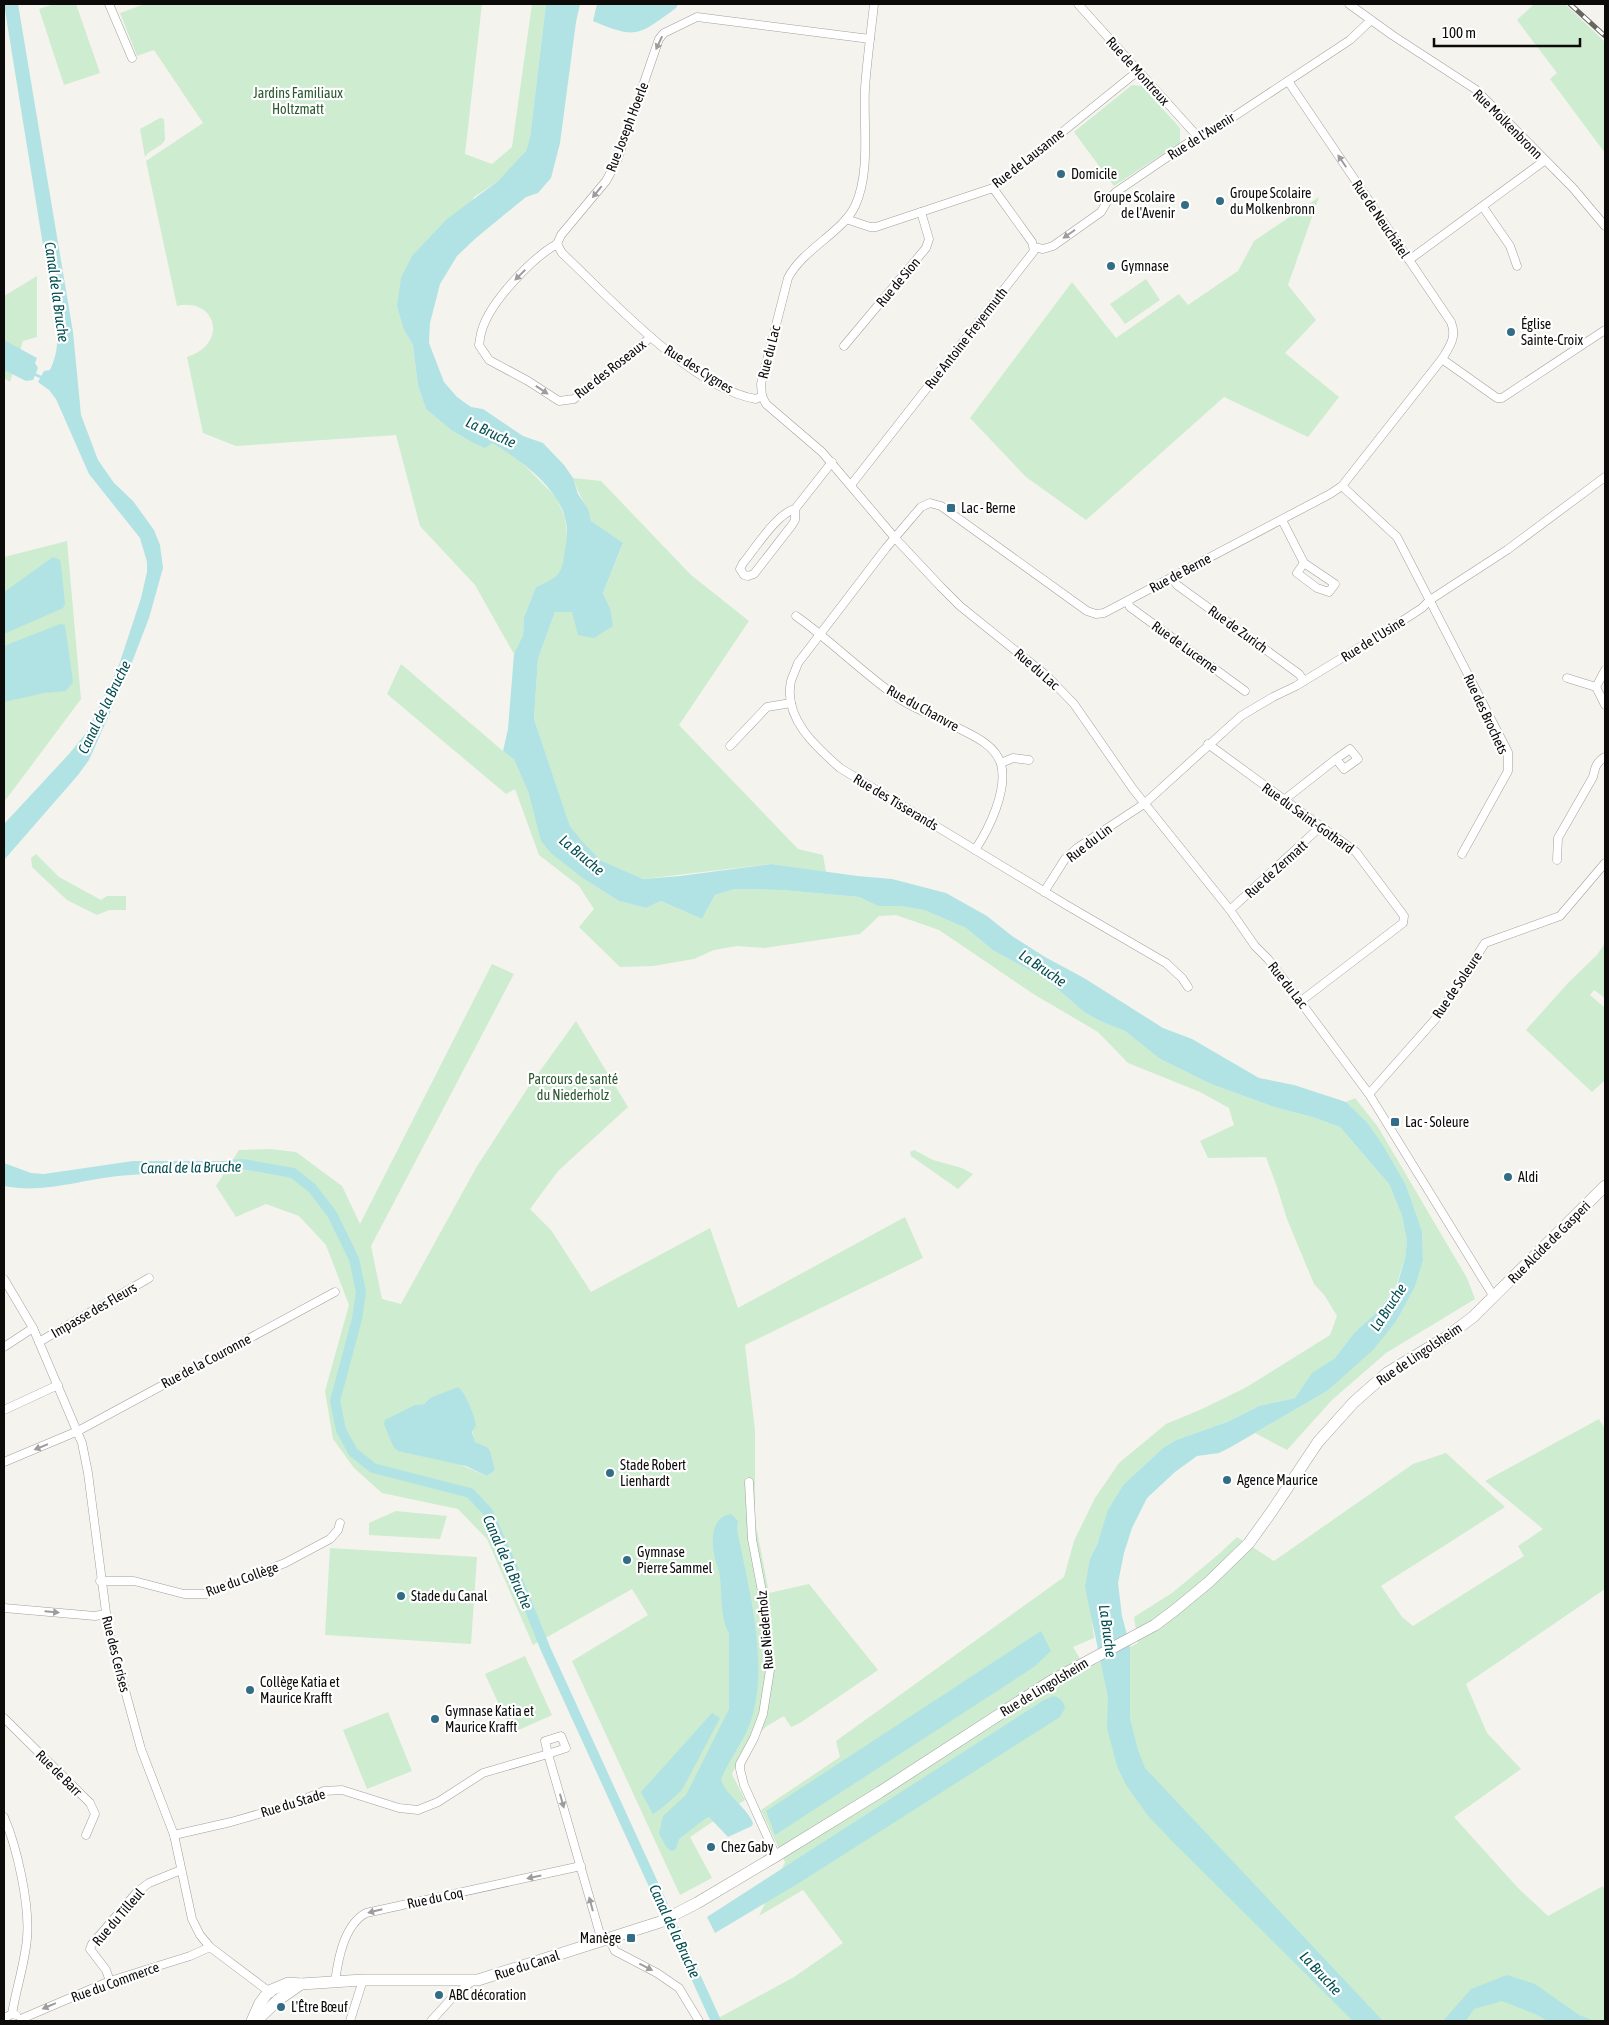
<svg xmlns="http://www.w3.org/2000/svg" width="1609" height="2025" viewBox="0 0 1609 2025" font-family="'Asap Condensed',sans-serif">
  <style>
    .green { fill: #ceeccf; fill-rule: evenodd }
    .water { fill: #b1e3e5 }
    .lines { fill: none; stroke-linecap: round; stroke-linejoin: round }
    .stream { stroke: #b1e3e5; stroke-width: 3 }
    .canal { stroke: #b1e3e5; stroke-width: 10 }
    .street-casing { stroke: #a2a09b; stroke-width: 9 }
    .secondary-casing { stroke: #a2a09b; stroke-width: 12 }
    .street { stroke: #fff; stroke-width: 8 }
    .secondary { stroke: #fff; stroke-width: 11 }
    .rail-casing { stroke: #676663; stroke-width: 5 }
    .rail { stroke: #fff; stroke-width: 3; stroke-dasharray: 9; stroke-linecap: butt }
    .oneway { fill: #9e9d9d }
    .poi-dot { fill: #336c85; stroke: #fff; stroke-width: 2 }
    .labels { text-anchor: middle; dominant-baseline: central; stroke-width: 4.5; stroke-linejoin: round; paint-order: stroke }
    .street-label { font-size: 14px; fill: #0c0b0a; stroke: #fff }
    .park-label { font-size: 14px; fill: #2c5830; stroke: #fff }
    .poi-label { font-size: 14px; fill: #0c0b0a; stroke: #fff; text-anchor: start }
    .water-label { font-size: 15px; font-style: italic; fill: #024e51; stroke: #fff }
  </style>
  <rect width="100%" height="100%" fill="#f5f3ed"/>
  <g class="green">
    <path d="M54,4H76L100,73L64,85L39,9Z"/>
    <path d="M145,4H482L465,154L492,164L512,147L532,4H546L530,137L526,151L513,166L498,181L474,197L404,330L413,345L418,386L426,409L451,430L468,440L492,443L517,458L556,497L565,518L567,537L563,568L553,580L536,587L524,617L523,635L514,654L475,585L420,526L396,435L236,446L203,433L187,357C230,343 215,297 177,306L146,161L203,123L154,50L137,56L120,13Z"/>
    <path d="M1534,4H1565L1605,42V153L1550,79L1557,73L1517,20Z"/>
    <path d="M1132,85L1142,86L1180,128V143L1114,186L1074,132Z"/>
    <path d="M160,118L164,119L165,140C160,148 150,149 145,157L140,129Z"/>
    <path d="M1319,197L1288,285L1316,320L1285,353L1339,397L1308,437L1224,397L1086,520L1026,477L970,418L1072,282L1116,338L1179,294L1188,305L1238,271L1254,241Z"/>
    <path d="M37,276V337L23,341L10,382L4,378V296Z"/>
    <path d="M1146,279L1160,300L1125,324L1110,304Z"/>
    <path d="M573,478L601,481L691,575L749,621L679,725L798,849L823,855L826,872L771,864L643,879L600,860L580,840L570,826L534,719L538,659L555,612L610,608L603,593L623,544L591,521C587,505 578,494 573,478Z"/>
    <path d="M67,541L81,699L4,802V557Z"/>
    <path d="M401,664L503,751L514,758L529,794L584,879L619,901L646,908L661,901L702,919L715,895L735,889L782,890L859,897L878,906H900L924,910L966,928L994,951L1046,979L1084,1012L1100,1021L1125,1031L1160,1059L1211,1084L1274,1107L1312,1117L1340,1127L1389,1184L1402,1216L1407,1241L1405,1258L1396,1286L1377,1312L1354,1333L1335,1358L1313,1373L1295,1398L1259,1406L1227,1422L1176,1440L1163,1448L1124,1484L1090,1559L1092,1621L1094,1638L1073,1647L1086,1669L1138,1643L1134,1617L1172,1593L1219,1554L1237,1537L1274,1561L1413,1464L1446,1453L1505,1507L1381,1586L1402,1617L1413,1626L1524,1556L1518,1546L1543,1529L1485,1481L1599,1419L1605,1429V1589L1466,1684L1487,1733L1521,1769L1454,1817L1518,1888L1548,1916L1603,1886L1605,1894V2021H713L794,1977L843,1943L803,1890L759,1916L785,1862L761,1810L840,1757L836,1741L1064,1577L1074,1541L1095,1498L1119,1463L1166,1424L1202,1409L1245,1388L1330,1335L1337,1316L1325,1296L1314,1284L1287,1219L1277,1187L1266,1157L1208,1158L1200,1141L1234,1125L1229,1108L1200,1092L1128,1063L1098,1032L1035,995L939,930L896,915L879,916L860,934L764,948L737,946L714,950L694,959L653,966L620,967L579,927L594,909L579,886L539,855L515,789L506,794L387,694Z"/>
    <path d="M36,854L59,877L101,900L107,896H126V910H109L97,915L67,900L32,867L31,858Z"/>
    <path d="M1605,943V998L1594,990L1590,995L1605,1008V1080L1592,1092L1526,1030L1568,983L1597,955Z"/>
    <path d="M492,964L514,974L371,1246L382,1299L401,1304L476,1168L527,1089L576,1021L628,1107L558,1171L530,1209L551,1230L591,1292L710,1228L738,1308L905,1217L923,1258L745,1345L755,1430V1520L769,1593L809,1584L878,1670L800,1723L791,1727L784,1716L767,1726L746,1743L732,1774L745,1800L690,1837L712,1878L680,1895L572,1661L648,1615L632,1589L533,1645L487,1539L458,1509L382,1493L354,1468L333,1439L325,1391L349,1305L326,1245L299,1216L266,1204L236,1217L216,1186L239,1150L270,1149L296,1152L342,1186L360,1224ZM430,1398H465C476,1412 470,1427 475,1442L487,1447L495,1470L487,1476L461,1465L415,1405L424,1404Z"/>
    <path d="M1355,1098L1378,1127L1467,1278L1475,1299L1386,1353L1332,1400L1287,1450L1255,1433L1327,1391L1397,1320L1415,1287L1423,1261L1422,1231L1406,1185L1383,1145L1367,1122L1346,1102Z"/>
    <path d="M914,1150L933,1160L962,1168L973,1174L958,1189L911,1156L910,1152Z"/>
    <path d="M396,1511L447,1516L440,1539L369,1535V1523Z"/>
    <path d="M330,1548L477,1557L471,1644L325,1635Z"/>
    <path d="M525,1656L552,1715L512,1733L485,1674Z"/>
    <path d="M388,1712L412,1771L367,1789L343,1730Z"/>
  </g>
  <g class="water">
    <path d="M4,4H18L73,332L81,415L98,460L114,483L133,501L154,530L160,545L163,568L149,618L129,670L89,760L78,775L4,860V824L69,754L87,732L119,665L141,598L147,572V562L140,538L89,474L56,399L49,390L38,382L44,371L50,370C56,358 58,345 57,332Z"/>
    <path d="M546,4H580L576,22L560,143L551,178L538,193L526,197L476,238L457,256L440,284L430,323L429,343L444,382L457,397L471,407L483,409L523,436L543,443L564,465L573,478L578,494L588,509L591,521L623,543L603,593L610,608L613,626L594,638L578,635L572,612H555L538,659L534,719L570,826L581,840L600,860L643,879L680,876L771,864L857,876L892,879L946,893L987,916L1012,936L1045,957L1084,978L1163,1028L1192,1039L1259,1078L1294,1085L1346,1102L1367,1122L1383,1145L1406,1185L1422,1231L1423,1261L1415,1287L1397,1320L1373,1350L1327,1391L1231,1447L1219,1453L1197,1456L1175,1472L1147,1498L1132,1528L1124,1553L1118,1583L1122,1616L1130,1646V1719L1138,1750L1145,1768L1383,2021H1353L1173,1842L1149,1817L1126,1785L1117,1766L1107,1728L1108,1697L1085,1587L1090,1559L1098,1542L1108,1510L1124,1484L1163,1448L1176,1440L1227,1422L1259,1406L1295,1398L1312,1373L1335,1358L1354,1333L1377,1312L1397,1286L1405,1258L1407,1241L1402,1216L1389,1184L1340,1127L1312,1117L1274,1107L1211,1084L1160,1059L1125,1031L1100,1021L1084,1012L1046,979L994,951L966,928L924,910L900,906H878L859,897L782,890L735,889L715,895L702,919L661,901L646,908L619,901L584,879L551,853L541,841L529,794L514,759L503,751L508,729L514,654L523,635L524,617L536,587C559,577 562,575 565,549C567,539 568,528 565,518C558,487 518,458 492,443L485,448L468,440L451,430L426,409L418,386L413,345L404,330L397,306L401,278L412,256L447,219L498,181L526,151L530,137Z"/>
    <path d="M597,4H678L676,8C639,35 637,40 593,21Z"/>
    <path d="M4,340L37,358L35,363L38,368L33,380L26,381L4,370Z"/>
    <path d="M53,557L60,560L61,565L65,604L63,608L4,634V592Z"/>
    <path d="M60,624L65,625L73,682L66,691L44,693L4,702V646Z"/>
    <path d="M133,1161H243L241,1169C200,1173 159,1172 118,1176C80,1180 42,1194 4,1186V1163L31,1173L44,1174Z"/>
    <path d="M458,1387C466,1393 474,1415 476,1425L472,1432L475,1442L487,1447L490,1451L495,1470L487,1476L466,1466L398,1451L393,1446L384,1424L385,1420L415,1405L424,1404L430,1398Z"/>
    <path d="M731,1514L738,1521L737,1529C748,1586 768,1657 753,1714C747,1738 730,1757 721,1779C724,1794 747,1807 753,1823L752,1826L728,1837L709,1817L706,1818L679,1839L676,1849L672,1851L667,1848L659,1834L663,1816L686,1795L729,1709V1633C720,1618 722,1594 720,1576C719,1569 715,1562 714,1554C711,1538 712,1517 731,1514Z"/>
    <path d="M1041,1631L1051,1651L1034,1667L775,1835L766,1811Z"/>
    <path d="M1054,1696C1060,1698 1064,1702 1065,1708L1060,1717L799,1883L715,1933L707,1917L1044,1700Z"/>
    <path d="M712,1713L720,1718L682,1790L663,1807L653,1814L641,1792Z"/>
    <path d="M1507,1975L1535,1984L1579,2015L1594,2021H1548L1535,2014L1502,2001L1474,2009L1466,2021H1443L1471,1989Z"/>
  </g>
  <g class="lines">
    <path class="stream" d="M32,373L45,379"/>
    <path class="canal" d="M229,1165L243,1164L293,1173L312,1188L332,1214L354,1259L361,1292L357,1319L335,1401L341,1430L353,1452L373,1468L470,1493L488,1512L515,1573L546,1650L716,2021"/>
    <g class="street-casing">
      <g id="street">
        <path d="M109,4L132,58"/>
        <path d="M874,4C871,32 867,60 865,88C863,124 871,172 855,206C843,232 803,249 788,278L761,384L762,396L766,404L822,452L895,538L941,587L960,606L1047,676L1074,704L1133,789L1230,910L1255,946L1268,959L1288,985L1369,1094L1494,1297"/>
        <path d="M1078,4L1198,137"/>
        <path d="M1349,4L1392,35L1475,89L1573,188L1605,226"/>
        <path d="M1483,207L1510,246L1517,266"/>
        <path d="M846,219L870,227H876L993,188L1138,71"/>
        <path d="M557,244L561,235L606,181L617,161L659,39L664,33L697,17L870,39"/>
        <path d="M557,244C532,258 490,302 482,330C480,335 480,340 479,345L489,360L528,381L559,401L574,399L651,337"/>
        <path d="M557,244L562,253C610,298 691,388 756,399L762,396"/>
        <path d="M1034,247L1043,249L1053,246L1101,212L1108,200L1116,192L1188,143L1206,135L1350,40L1371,20"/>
        <path d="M1409,260L1544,161"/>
        <path d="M844,346L926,248L929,239L921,212"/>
        <path d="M1442,359L1497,398H1502L1605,330"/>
        <path d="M851,485L1034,251L1032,242L993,188"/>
        <path d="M1342,486L1397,537L1508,752V771L1462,854"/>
        <path d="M795,509C777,513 755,549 743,563L740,569L744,575L748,576L754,574L792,525L795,520V509L832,462"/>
        <path d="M1282,520L1304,563L1297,573L1317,588L1329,592L1335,584L1304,563"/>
        <path d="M1172,578L1177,585L1299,674L1304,681"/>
        <path d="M1127,601L1130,607L1245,691"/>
        <path d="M796,616C831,641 862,672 897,697C915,710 939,717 958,728C974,736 995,745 1001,764C1008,790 989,829 975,850"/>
        <path d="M1567,678L1596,687L1605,705"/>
        <path d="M1596,687L1605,670"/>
        <path d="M1208,744L1356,852L1404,916L1403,923L1301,1001"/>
        <path d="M730,746L767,707L791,703"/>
        <path d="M1001,763L1013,758L1029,760"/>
        <path d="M1284,800L1336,759L1344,769L1358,759L1350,749L1336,759"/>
        <path d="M1557,860L1558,838L1593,777C1595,768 1596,762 1605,757"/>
        <path d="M1044,892L1065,859L1077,848L1144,804L1241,716L1273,697L1296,686L1396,625L1422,608L1430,600L1507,550L1605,477"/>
        <path d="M1230,910L1320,827"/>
        <path d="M1188,987L1182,978L1166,963L1068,906L840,768C816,747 783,718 791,681C793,675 796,669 798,663L886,548L921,507L930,503L941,506L1087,611L1096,614L1104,613L1330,494L1342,486L1442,359C1450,346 1457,337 1451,322L1288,81"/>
        <path d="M1369,1094L1438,1016L1485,943L1560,916L1605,863"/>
        <path d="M4,1279L33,1328L82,1443L88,1473L108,1628L141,1749L174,1835L192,1919L200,1935L210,1947L271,1993"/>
        <path d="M39,1342L149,1278"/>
        <path d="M4,1347L33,1328"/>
        <path d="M4,1410L58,1385"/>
        <path d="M4,1462L78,1431L335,1292"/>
        <path d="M749,1482L752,1539L764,1602L770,1670L763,1714L754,1738L740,1764V1769L744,1785L776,1856"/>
        <path d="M100,1581H134L184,1594H206L285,1563L330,1539L338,1530L340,1523"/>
        <path d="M4,1608L95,1616L105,1614"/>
        <path d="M4,1718L90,1803L95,1814L86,1835"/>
        <path d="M4,1817C17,1847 30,1905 27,1938C25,1963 16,1989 12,2014"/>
        <path d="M174,1835L231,1822L290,1805L324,1791L342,1790L399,1808L418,1810L438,1802L483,1773L548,1754L545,1741L561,1736L566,1748L548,1754L602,1941"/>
        <path d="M609,1939L615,1951L657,1973L679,1988L699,2021"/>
        <path d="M110,1981L106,1970L90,1949L92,1944L137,1892L149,1883L181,1870"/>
        <path d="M335,1982C338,1959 344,1925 366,1913L581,1866"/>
        <path d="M4,2018L12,2014L16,2015"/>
        <path d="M21,2019L110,1981L190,1956L210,1947"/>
        <path d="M350,2021L363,1980"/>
        <path d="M431,2021L452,1998L472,1981"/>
      </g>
    </g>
    <g class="secondary-casing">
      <g id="secondary">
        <path d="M252,2021L260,2003L269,1991L288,1983L301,1984L363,1980H478L660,1922L697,1903L776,1856L880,1792L1051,1681L1155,1625L1175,1610L1210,1581L1249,1543L1272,1511L1318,1442L1354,1402L1387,1373L1445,1338L1473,1317L1605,1186"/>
        <path d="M256,2021L278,2000L301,1984"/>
      </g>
    </g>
    <use href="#street" class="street"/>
    <use href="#secondary" class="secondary"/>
    <g class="rail-casing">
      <path id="rail" d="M1570,4L1605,36"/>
    </g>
    <use href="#rail" class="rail"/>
  </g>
  <defs><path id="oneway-solid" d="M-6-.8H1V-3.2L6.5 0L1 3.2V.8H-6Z" transform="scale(1.25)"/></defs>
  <g class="oneway">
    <use href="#oneway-solid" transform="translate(659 43) rotate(115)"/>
    <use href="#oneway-solid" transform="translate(1342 161) rotate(-124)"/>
    <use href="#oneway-solid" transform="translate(597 192) rotate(129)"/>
    <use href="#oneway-solid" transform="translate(1069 234) rotate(145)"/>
    <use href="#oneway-solid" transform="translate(520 275) rotate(135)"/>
    <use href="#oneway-solid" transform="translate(542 390) rotate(34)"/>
    <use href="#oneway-solid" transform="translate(41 1447) rotate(158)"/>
    <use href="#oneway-solid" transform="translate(52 1612) rotate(5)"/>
    <use href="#oneway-solid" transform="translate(562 1801) rotate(74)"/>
    <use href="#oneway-solid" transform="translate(534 1877) rotate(168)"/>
    <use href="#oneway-solid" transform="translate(591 1904) rotate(-105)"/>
    <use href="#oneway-solid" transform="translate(375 1911) rotate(166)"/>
    <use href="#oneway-solid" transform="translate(646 1967) rotate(27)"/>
    <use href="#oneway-solid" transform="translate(49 2006) rotate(157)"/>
  </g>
  <g class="poi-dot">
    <circle cx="1061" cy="174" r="5"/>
    <circle cx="1220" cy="201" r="5"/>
    <circle cx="1185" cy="205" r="5"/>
    <circle cx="1111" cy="266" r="5"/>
    <circle cx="1511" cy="332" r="5"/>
    <rect x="946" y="503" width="10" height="10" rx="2.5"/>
    <rect x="1390" y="1117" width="10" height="10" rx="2.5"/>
    <circle cx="1508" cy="1177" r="5"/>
    <circle cx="610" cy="1473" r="5"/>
    <circle cx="1227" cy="1480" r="5"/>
    <circle cx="627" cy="1560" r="5"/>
    <circle cx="401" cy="1596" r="5"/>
    <circle cx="250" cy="1690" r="5"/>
    <circle cx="435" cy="1719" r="5"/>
    <circle cx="711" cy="1847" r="5"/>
    <rect x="626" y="1933" width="10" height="10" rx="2.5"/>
    <circle cx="439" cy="1995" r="5"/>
    <circle cx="281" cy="2007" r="5"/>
  </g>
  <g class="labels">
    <g class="street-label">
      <text transform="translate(1138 71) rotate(48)">Rue de Montreux</text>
      <text transform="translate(1508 124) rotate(45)">Rue Molkenbronn</text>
      <text transform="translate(627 127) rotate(-69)">Rue Joseph Hoerle</text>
      <text transform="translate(1201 136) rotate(-32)">Rue de l'Avenir</text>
      <text transform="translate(1028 158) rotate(-38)">Rue de Lausanne</text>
      <text transform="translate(1381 219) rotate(56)">Rue de Neuchâtel</text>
      <text transform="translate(898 282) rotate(-50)">Rue de Sion</text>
      <text transform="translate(966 338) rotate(-52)">Rue Antoine Freyermuth</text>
      <text transform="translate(769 352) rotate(-76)">Rue du Lac</text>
      <text transform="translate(610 369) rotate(-38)">Rue des Roseaux</text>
      <text transform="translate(699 369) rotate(32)">Rue des Cygnes</text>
      <text transform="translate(1180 573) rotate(-28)">Rue de Berne</text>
      <text transform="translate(1238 629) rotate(36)">Rue de Zurich</text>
      <text transform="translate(1373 639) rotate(-32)">Rue de l'Usine</text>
      <text transform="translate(1185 647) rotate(36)">Rue de Lucerne</text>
      <text transform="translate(1037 669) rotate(41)">Rue du Lac</text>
      <text transform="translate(923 708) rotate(29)">Rue du Chanvre</text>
      <text transform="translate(1486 714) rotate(65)">Rue des Brochets</text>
      <text transform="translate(896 802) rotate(31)">Rue des Tisserands</text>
      <text transform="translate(1308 818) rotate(36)">Rue du Saint-Gothard</text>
      <text transform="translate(1089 843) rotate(-37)">Rue du Lin</text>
      <text transform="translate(1276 869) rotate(-42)">Rue de Zermatt</text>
      <text transform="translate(1288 985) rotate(52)">Rue du Lac</text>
      <text transform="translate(1457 985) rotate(-56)">Rue de Soleure</text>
      <text transform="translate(1549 1242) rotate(-45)">Rue Alcide de Gasperi</text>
      <text transform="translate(94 1310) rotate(-30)">Impasse des Fleurs</text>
      <text transform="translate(1419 1354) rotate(-34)">Rue de Lingolsheim</text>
      <text transform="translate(206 1361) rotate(-28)">Rue de la Couronne</text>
      <text transform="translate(242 1579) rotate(-20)">Rue du Collège</text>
      <text transform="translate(765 1630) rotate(-95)">Rue Niederholz</text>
      <text transform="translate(116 1654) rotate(76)">Rue des Cerises</text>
      <text transform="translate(1044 1687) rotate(-31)">Rue de Lingolsheim</text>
      <text transform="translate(59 1773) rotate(45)">Rue de Barr</text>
      <text transform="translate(293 1803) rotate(-17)">Rue du Stade</text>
      <text transform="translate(435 1898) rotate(-12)">Rue du Coq</text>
      <text transform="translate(118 1917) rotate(-49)">Rue du Tilleul</text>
      <text transform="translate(527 1965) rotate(-18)">Rue du Canal</text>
      <text transform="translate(115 1982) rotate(-20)">Rue du Commerce</text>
    </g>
    <g class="park-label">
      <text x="298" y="93">Jardins Familiaux<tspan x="298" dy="16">Holtzmatt</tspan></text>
      <text x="573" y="1079">Parcours de santé<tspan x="573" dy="16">du Niederholz</tspan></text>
    </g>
    <g class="poi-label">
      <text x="1071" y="174">Domicile</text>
      <text x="1230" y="193">Groupe Scolaire<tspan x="1230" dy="16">du Molkenbronn</tspan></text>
      <text x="1175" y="197" text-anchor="end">Groupe Scolaire<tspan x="1175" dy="16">de l'Avenir</tspan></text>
      <text x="1121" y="266">Gymnase</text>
      <text x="1521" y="324">Église<tspan x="1521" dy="16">Sainte-Croix</tspan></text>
      <text x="961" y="508">Lac - Berne</text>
      <text x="1405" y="1122">Lac - Soleure</text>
      <text x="1518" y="1177">Aldi</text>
      <text x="620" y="1465">Stade Robert<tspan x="620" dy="16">Lienhardt</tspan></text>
      <text x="1237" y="1480">Agence Maurice</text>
      <text x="637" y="1552">Gymnase<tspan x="637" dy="16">Pierre Sammel</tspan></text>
      <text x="411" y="1596">Stade du Canal</text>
      <text x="260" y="1682">Collège Katia et<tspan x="260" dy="16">Maurice Krafft</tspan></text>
      <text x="445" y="1711">Gymnase Katia et<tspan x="445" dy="16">Maurice Krafft</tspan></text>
      <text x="721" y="1847">Chez Gaby</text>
      <text x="621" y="1938" text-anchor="end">Manège</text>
      <text x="449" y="1995">ABC décoration</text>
      <text x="291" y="2007">L'Être Bœuf</text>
    </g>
    <g class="water-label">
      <text transform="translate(57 292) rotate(82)">Canal de la Bruche</text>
      <text transform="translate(491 432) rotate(25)">La Bruche</text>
      <text transform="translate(104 707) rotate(-64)">Canal de la Bruche</text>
      <text transform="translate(582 855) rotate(40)">La Bruche</text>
      <text transform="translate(1043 968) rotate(34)">La Bruche</text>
      <text transform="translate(191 1167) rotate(-1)">Canal de la Bruche</text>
      <text transform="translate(1388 1307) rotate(-57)">La Bruche</text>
      <text transform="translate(508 1562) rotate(66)">Canal de la Bruche</text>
      <text transform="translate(1108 1631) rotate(82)">La Bruche</text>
      <text transform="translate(675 1931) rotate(65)">Canal de la Bruche</text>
      <text transform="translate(1321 1973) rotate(47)">La Bruche</text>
    </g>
  </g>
  <rect width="1609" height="2025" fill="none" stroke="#0c0b0a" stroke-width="10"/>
  <path d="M1434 38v8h146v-8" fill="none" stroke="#0c0b0a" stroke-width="2.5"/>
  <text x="1442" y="38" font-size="15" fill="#0c0b0a" stroke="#ffffff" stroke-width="4" paint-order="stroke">100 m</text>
</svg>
